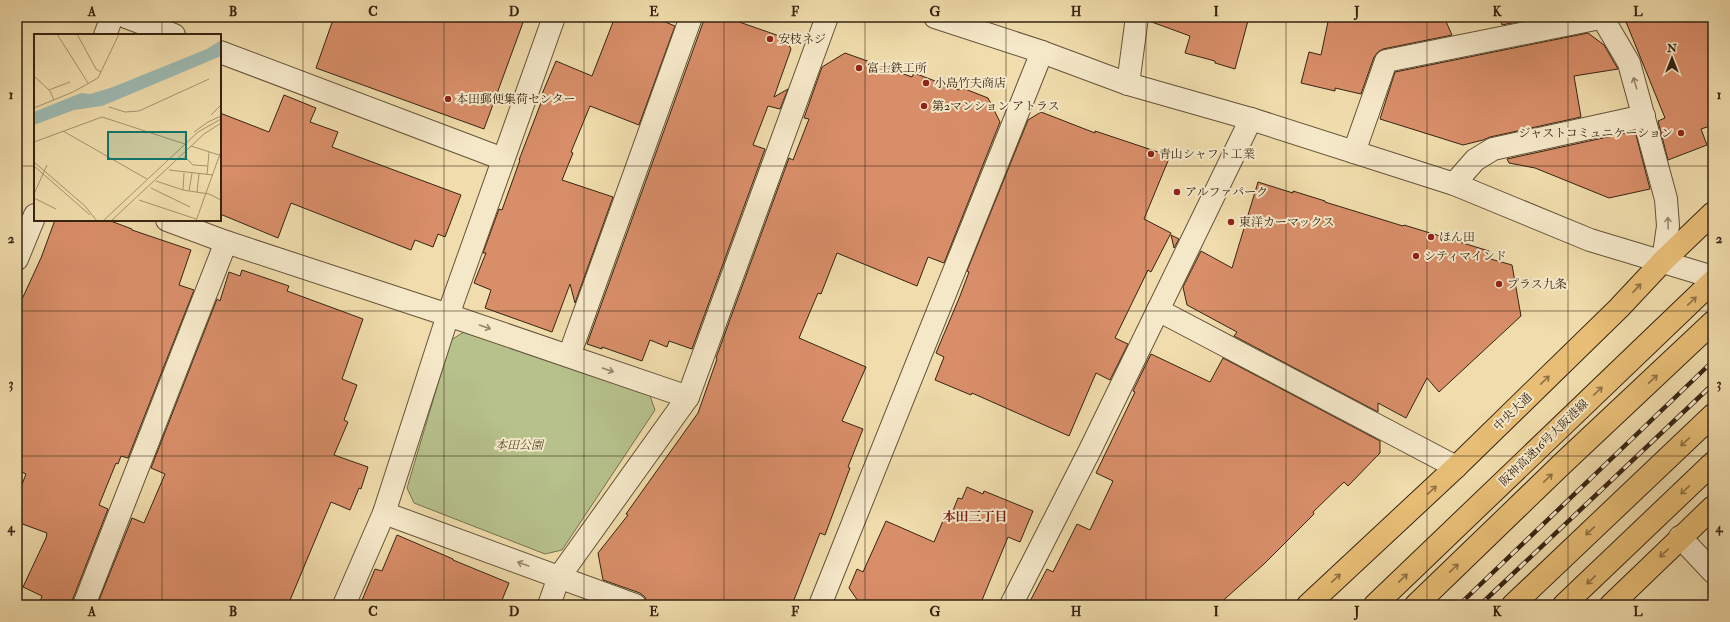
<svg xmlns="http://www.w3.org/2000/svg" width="1730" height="622" viewBox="0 0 1730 622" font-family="'IM FELL Double Pica','Noto Serif JP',serif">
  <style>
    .green { fill: #b6c18c; stroke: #76724f }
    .building { fill: #d88e69; stroke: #362412 }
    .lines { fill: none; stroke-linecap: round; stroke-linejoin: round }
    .minor-casing { stroke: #645238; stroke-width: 24 }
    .major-casing { stroke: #362412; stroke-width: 24 }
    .highway-casing { stroke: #362412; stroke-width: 24 }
    .minor { stroke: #f5e8c9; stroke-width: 22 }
    .major { stroke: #e8be76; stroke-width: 22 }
    .highway { stroke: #e8be76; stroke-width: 22 }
    .rail-casing { stroke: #362412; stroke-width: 4.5 }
    .rail { stroke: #f5e8c9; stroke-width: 3; stroke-dasharray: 9; stroke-linecap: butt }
    .oneway { stroke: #96866e }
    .oneway2 { stroke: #8f7144 }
    .grid { fill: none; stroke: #362412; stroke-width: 1; stroke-opacity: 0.55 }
    .poi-dot { fill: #8f2418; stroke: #f5e8c9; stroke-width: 1.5 }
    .labels { text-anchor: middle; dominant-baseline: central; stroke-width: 4; stroke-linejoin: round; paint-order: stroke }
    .poi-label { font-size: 12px; fill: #362412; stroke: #f5e8c9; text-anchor: start }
    .street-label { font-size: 12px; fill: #362412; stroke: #f5e8c9 }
    .park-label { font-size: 12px; font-style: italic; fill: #564b30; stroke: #f5e8c9 }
    .neighbourhood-label { font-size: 13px; font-weight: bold; fill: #7a1f14; stroke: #f5e8c9 }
    .inset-road { fill: none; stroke: #a6926e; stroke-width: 1 }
    .view { fill: #0f766e; fill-opacity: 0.15; stroke: #0f766e; stroke-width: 2 }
    .inset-edge { fill: none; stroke: #362412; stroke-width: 2 }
    .neatline { fill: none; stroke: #362412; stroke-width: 1.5 }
    .grid-label { font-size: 13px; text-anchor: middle; font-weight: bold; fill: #362412 }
  </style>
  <rect width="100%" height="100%" fill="#f0dcac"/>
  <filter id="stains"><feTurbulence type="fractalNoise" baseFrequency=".005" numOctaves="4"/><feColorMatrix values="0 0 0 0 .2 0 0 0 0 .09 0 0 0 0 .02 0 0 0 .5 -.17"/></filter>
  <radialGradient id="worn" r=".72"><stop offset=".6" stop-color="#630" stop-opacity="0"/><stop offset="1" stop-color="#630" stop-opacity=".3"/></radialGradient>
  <path class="green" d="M467,330L649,393L655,410L562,550L545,554L414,503L407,488L451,340Z"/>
  <g class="building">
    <path d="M334,17H525L484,129L316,68Z"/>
    <path d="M615,17H653L675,26L639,125L590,106L571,152L573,153L562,180L613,197L575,303L570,284L552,332L485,308L491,290L474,283L486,253H483L499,209L502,210L520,160H519L544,95L542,94L556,61L592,76Z"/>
    <path d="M705,17H725L785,38L791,49L774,97L788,89L780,109L768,106L753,145L765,149L692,349L669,341L667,347L650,340L642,361L602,347V349L587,344Z"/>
    <path d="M1149,17H1249L1235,69L1215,63V61L1185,53L1190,36L1149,21Z"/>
    <path d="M1329,17H1444L1452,35L1383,49L1378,52L1374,57L1361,94L1335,88V91L1301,83L1309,52L1321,55Z"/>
    <path d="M1499,17H1542L1502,25Z"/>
    <path d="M1624,17H1713V125L1701,129L1707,145L1668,160L1658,121L1665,118Z"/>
    <path d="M1588,33L1604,45L1618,69L1574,76L1581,117L1490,137L1483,140L1463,145L1380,119L1395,72Z"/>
    <path d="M845,53L912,77L914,73L959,90L960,87L988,98L1000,122L944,263L928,257L917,286L837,253L821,294L818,293L799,338L866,367L842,421L863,429L848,467L850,468L825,535L820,533L792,605H647L645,597L640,593L603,580L598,553L628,515L626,514L698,413L717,359L716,358L789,158L793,160L809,119L804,118L822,67Z"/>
    <path d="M284,95L316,108L310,122L338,132L332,147L461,195L445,237L438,234L433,247L415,240L411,250L291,203L278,238L220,214V113L269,132Z"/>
    <path d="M1041,112L1095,133V131L1170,156L1144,219L1171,233L1151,272L1148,270L1115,338L1128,344L1110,380L1096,373L1069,436L972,393L971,395L935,380L944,357L936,353L960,296L969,272L967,271L1028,120Z"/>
    <path d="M1635,131L1650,189L1609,198L1535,168L1509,163L1507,159Z"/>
    <path d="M1258,182L1293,193V191L1325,201V202L1403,226L1404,225L1489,251L1487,258L1512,265L1521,316L1439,392L1427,378L1406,418L1378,403V412L1234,336L1237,332L1187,305L1183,287L1201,251L1232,268Z"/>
    <path d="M55,220H108L132,229V230L191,250L179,285L194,290L128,458L121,456L118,464L116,463L99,505L108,509L72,601L39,605L42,596L23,587L46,538L47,533L17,522V497L26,474L17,470V310L41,258Z"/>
    <path d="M1171,235L1179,239L1174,248Z"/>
    <path d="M242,270L289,286L287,291L363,319L342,379L357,385L344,420L348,422L334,455L368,467L361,489L359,488L350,510L331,502L288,605H97L132,518L144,523L165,474L151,468L217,299L220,301L229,272L240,276Z"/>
    <path d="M1151,354L1210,382L1223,358L1380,441V453L1348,486L1344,482L1313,512L1314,514L1264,564L1218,605H1028L1047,569L1053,572L1077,524L1090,530L1113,481L1096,473L1135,392L1133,391Z"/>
    <path d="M967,487L983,494L984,491L1033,511L1020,542L1008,537L980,605H868L858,601L849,588L857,569L863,572L886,521L934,542L945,516L950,518L958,498L962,499Z"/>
    <path d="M397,535L453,559V560L509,583L500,605H360L375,569L382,571Z"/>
  </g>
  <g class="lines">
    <g class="minor-casing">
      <g id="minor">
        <path d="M126,17L174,35"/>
        <path d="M935,17L1042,52L1128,84L1251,119L1454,184L1590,240L1713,277"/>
        <path d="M1602,17L1629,63L1666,199L1668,226L1663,261"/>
        <path d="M105,35L112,17"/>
        <path d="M220,52L503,159"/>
        <path d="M1128,84L1137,17"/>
        <path d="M1354,152L1386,61L1605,17"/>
        <path d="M1454,184L1475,160L1493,149L1644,116"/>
        <path d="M167,220L226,242L448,315L688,397"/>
        <path d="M17,259L35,215"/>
        <path d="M1158,310L1456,467"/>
        <path d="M569,356L691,17"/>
        <path d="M384,513L635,605"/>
        <path d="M1680,537L1713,572"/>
        <path d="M84,605L226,242"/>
        <path d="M344,605L384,513L448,315L554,17"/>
        <path d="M549,605L559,577L688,397L827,17"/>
        <path d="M820,605L1042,52"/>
        <path d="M1011,605L1089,452L1251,119"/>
      </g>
    </g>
    <g class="major-casing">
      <g id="major">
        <path d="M1308,605L1456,467L1619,308L1663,261L1713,213"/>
        <path d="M1611,605L1713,507"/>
      </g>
    </g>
    <g class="highway-casing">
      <g id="highway">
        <path d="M1375,605L1713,281"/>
        <path d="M1416,605L1562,464L1713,322"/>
        <path d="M1513,605L1713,415"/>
        <path d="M1564,605L1713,463"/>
      </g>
    </g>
    <use href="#minor" class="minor"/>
    <use href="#major" class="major"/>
    <use href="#highway" class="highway"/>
    <g class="rail-casing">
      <g id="rail">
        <path d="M1459,605L1713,361"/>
        <path d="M1480,605L1713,384"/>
      </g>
    </g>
    <use href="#rail" class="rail"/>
  </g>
  <defs><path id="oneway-shaft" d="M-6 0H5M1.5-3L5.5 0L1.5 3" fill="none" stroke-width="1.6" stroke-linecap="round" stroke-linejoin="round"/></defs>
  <g class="oneway">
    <use href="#oneway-shaft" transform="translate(1635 83) rotate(-106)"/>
    <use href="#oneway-shaft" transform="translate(1668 223) rotate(-92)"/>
    <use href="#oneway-shaft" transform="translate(485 327) rotate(19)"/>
    <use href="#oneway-shaft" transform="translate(608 370) rotate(19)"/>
    <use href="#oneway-shaft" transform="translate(523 564) rotate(-160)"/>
  </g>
  <g class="oneway2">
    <use href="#oneway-shaft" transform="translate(1637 288) rotate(-47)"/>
    <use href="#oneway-shaft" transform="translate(1692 301) rotate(-44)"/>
    <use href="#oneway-shaft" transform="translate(1653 379) rotate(-43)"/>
    <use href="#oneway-shaft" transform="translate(1545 380) rotate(-44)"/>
    <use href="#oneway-shaft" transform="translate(1598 391) rotate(-44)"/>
    <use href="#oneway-shaft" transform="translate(1685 442) rotate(137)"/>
    <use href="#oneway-shaft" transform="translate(1548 478) rotate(-44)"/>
    <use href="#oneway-shaft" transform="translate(1432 490) rotate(-43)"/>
    <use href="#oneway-shaft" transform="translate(1685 490) rotate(136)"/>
    <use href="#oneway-shaft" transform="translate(1590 531) rotate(137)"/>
    <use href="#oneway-shaft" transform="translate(1664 553) rotate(136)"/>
    <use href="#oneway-shaft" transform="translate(1454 568) rotate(-44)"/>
    <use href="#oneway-shaft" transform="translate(1336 578) rotate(-43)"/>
    <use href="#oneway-shaft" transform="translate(1403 578) rotate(-44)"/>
    <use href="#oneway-shaft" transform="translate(1591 580) rotate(136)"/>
  </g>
  <path class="grid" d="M162,17V35M303,17V605M444,17V605M584,17V605M724,17V605M865,17V605M1006,17V605M1146,17V605M1286,17V605M1427,17V605M1568,17V605M17,166H35M220,166H1713M162,220V605M17,311H1713M17,456H1713"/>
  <g class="poi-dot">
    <circle cx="770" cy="39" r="4"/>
    <circle cx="859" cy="68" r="4"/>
    <circle cx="926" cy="83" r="4"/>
    <circle cx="448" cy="99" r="4"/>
    <circle cx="924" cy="106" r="4"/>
    <circle cx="1681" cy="133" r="4"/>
    <circle cx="1151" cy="154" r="4"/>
    <circle cx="1177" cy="192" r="4"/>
    <circle cx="1231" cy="222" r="4"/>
    <circle cx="1431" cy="237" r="4"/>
    <circle cx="1416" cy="256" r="4"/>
    <circle cx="1499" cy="284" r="4"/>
  </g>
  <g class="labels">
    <g class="poi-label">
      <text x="778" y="39">安枝ネジ</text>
      <text x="867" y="68">富士鉄工所</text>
      <text x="934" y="83">小島竹夫商店</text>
      <text x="456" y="99">本田郵便集荷センター</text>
      <text x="932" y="106">第2マンション アトラス</text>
      <text x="1673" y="133" text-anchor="end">ジャストコミュニケーション</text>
      <text x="1159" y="154">青山シャフト工業</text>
      <text x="1185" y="192">アルファパーク</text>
      <text x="1239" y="222">東洋カーマックス</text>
      <text x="1439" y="237">ほん田</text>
      <text x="1424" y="256">シティマインド</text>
      <text x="1507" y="284">プラス九条</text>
    </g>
    <g class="street-label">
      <text transform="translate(1513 412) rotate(-44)">中央大通</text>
      <text transform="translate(1544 443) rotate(-44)">阪神高速16号大阪港線</text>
    </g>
    <g class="park-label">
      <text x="519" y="445">本田公園</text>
    </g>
    <g class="neighbourhood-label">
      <text x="975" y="517">本田三丁目</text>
    </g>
  </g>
  <g transform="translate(34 34)">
    <rect width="187" height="187" fill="#f0dcac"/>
    <path d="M187,6V22L85,65L68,72L40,76L0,91V78L47,59L56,60L79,53L173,15Z" fill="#9dbab2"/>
    <path class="inset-road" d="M23,0L54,49M43,0L62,35L67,38M0,42L16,57L20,66M15,56L36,48M75,73L91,78L105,77L175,45M0,74L39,58L64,44L85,0M177,81L187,71M29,97L113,145M160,98L174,88L187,82M0,108L68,83L151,110M157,112L185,121M150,122L159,131L174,132M0,128L51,172L63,187M0,132L56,181M135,136L179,141M173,141L175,118M122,147L149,156L175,160L187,166M117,154L156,173M149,156L150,139M155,157L158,139M163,158L165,140M0,160L13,131M0,164L22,175M105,166L162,185M69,187L164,98L187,85M77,187L170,100L187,89M162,187L187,117"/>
    <path class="view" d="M74,98H152V125H74Z"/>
    <rect width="187" height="187" class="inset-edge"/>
  </g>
  <rect width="1730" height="622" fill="none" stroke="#f0dcac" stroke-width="44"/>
  <g transform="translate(1672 58)" stroke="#f5e8c9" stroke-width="3" paint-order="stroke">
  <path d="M0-3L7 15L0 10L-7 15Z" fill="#362412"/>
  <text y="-6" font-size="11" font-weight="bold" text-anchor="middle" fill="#362412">N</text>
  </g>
  <rect x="22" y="22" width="1686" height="578" class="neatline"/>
  <g class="grid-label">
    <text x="92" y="16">A</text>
    <text x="233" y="16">B</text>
    <text x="373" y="16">C</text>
    <text x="514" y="16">D</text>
    <text x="654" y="16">E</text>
    <text x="795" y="16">F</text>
    <text x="935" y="16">G</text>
    <text x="1076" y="16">H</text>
    <text x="1216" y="16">I</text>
    <text x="1357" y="16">J</text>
    <text x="1497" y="16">K</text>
    <text x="1638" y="16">L</text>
    <text x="11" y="99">1</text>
    <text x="1719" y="99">1</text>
    <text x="11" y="243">2</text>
    <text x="1719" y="243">2</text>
    <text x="11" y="388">3</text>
    <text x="1719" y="388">3</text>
    <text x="11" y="532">4</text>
    <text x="1719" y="532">4</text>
    <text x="92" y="616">A</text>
    <text x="233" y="616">B</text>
    <text x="373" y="616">C</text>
    <text x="514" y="616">D</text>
    <text x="654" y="616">E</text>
    <text x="795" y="616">F</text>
    <text x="935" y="616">G</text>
    <text x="1076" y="616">H</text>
    <text x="1216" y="616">I</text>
    <text x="1357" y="616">J</text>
    <text x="1497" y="616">K</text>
    <text x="1638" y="616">L</text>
  </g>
  <rect width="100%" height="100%" filter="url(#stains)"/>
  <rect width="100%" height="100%" fill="url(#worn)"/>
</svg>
